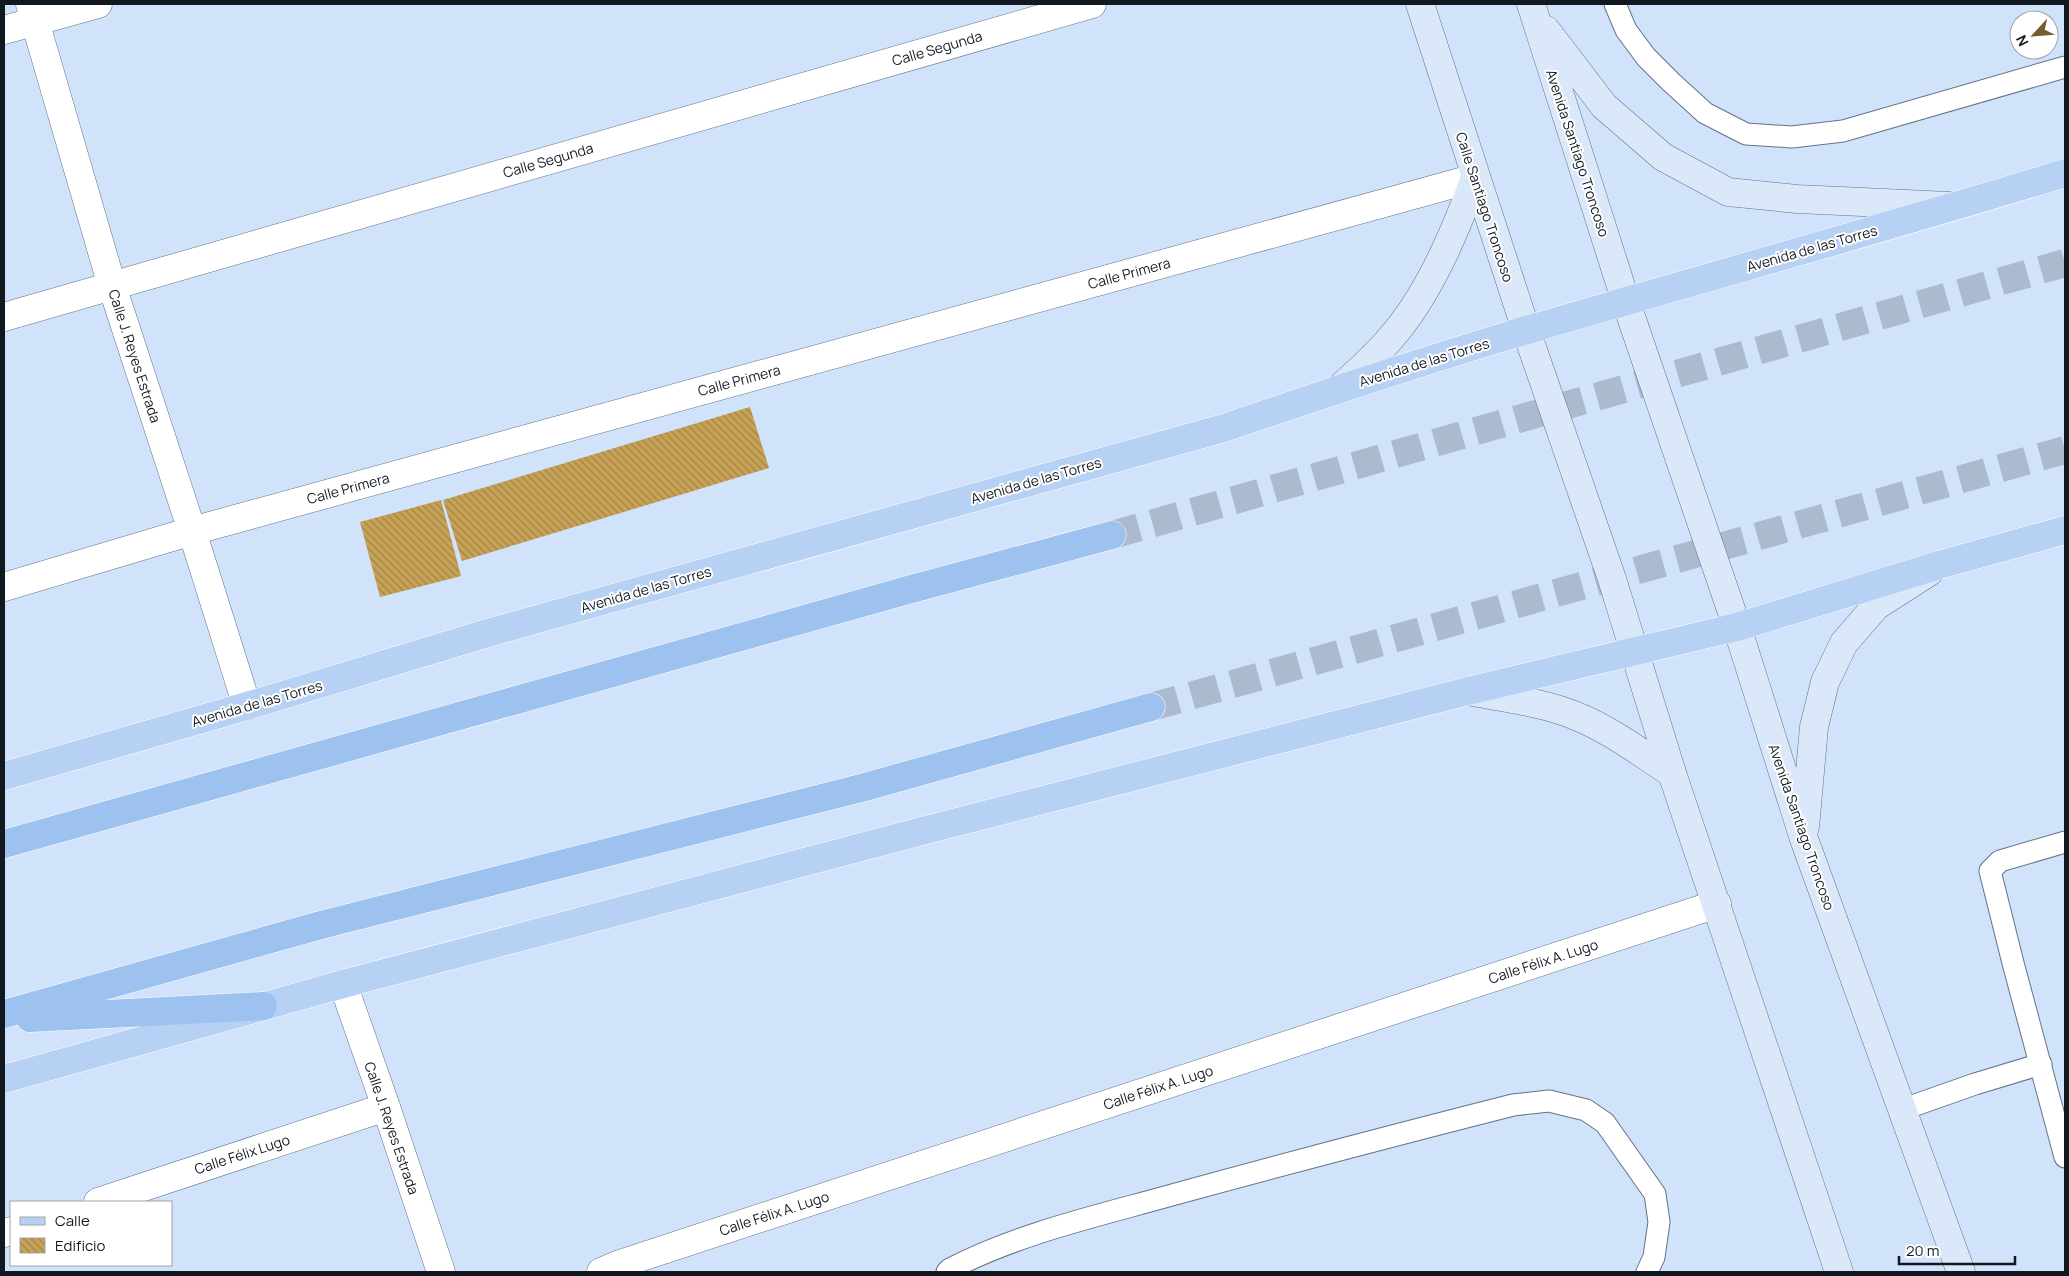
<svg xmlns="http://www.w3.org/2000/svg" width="2069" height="1276" viewBox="0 0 2069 1276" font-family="Manrope,sans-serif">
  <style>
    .building { fill: url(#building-back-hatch) }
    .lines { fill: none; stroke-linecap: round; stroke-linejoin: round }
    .trunk-tunnel { stroke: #abbacf; stroke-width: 28; stroke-dasharray: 28 14; stroke-linecap: butt }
    .service-casing { stroke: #637388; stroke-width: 23 }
    .minor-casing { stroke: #637388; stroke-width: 29 }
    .tertiary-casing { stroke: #637388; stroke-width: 29 }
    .secondary-casing { stroke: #637388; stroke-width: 29 }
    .primary-casing { stroke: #fff; stroke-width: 29 }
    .trunk-casing { stroke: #fff; stroke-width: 29 }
    .service { stroke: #fff; stroke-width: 21 }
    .minor { stroke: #fff; stroke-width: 28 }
    .tertiary { stroke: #fff; stroke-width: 28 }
    .secondary { stroke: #dbe8f9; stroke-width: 28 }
    .primary { stroke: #b6d1f3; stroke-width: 28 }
    .trunk { stroke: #9ec2ef; stroke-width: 28 }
    .labels { text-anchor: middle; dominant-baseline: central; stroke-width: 4; stroke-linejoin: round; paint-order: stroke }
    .street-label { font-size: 14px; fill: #121820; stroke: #fff }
  </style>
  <defs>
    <pattern id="building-back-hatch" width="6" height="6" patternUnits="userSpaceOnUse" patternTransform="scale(1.25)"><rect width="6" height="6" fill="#c7a256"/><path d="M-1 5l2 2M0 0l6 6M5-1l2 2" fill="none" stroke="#a08347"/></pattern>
  </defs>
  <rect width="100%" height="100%" fill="#d1e3fb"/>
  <g class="building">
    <path d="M750,407L769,468L462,561L443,500Z"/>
    <path d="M441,500L461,576L380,597L360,522Z"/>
  </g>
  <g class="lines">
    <g class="trunk-tunnel">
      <path d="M1112,535L2065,263"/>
      <path d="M1151,707L2065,450"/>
    </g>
    <g class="service-casing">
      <g id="service">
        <path d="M1615,4L1626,30L1646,57L1671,82L1705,113L1746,134L1792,137L1843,131L2065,67"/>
        <path d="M2065,842L2000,861L1990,871L2013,963L2065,1157"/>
        <path d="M1901,1110L1975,1084L2041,1064"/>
        <path d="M947,1272L950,1269C1020,1233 1097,1216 1172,1195C1285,1164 1399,1134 1513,1105L1549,1101L1586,1110L1605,1123L1655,1194L1659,1222L1654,1257L1647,1272"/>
      </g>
    </g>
    <g class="minor-casing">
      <g id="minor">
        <path d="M4,30L98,4"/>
        <path d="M4,317L1092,4"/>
        <path d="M4,587L192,531L1475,178"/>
        <path d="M98,1202L386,1107"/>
        <path d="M4,1233L11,1231"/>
        <path d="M601,1272L617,1265L1717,904"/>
      </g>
    </g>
    <g class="tertiary-casing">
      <g id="tertiary">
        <path d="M30,4L112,286L192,531L247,706"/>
        <path d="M343,984L386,1107L441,1272"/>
      </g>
    </g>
    <g class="secondary-casing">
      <g id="secondary">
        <path d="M1420,4L1526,330L1612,579L1672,773L1839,1272"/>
        <path d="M1531,4L1626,302L1737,627L1804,839L1961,1272"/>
        <path d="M1546,30L1604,106L1663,157L1728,192L1797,199L1949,206"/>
        <path d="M1339,389C1356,373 1374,358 1389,340C1428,297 1455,232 1475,178"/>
        <path d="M1468,691C1504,698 1542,702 1576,716C1611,730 1642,754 1672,773"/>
        <path d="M1805,827L1814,727L1825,682L1844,643L1876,606L1929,572"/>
      </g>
    </g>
    <g class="primary-casing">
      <g id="primary">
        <path d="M4,776L247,706L491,632L1224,428C1324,394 1425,360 1527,330C1706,277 1887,228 2065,173"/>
        <path d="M4,1079L343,984L922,831L1468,691L1737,627L1939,565L2065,530"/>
      </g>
    </g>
    <g class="trunk-casing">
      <g id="trunk">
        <path d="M4,844L908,590L1112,535"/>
        <path d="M4,1014L321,925L865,787L1151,707"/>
        <path d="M30,1018L263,1006"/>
      </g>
    </g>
    <use href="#service" class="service"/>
    <use href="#minor" class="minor"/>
    <use href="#tertiary" class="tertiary"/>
    <use href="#secondary" class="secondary"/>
    <use href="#primary" class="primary"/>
    <use href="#trunk" class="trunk"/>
  </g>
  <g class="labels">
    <g class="street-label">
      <text transform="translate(937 48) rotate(-16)">Calle Segunda</text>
      <text transform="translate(1578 153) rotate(72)">Avenida Santiago Troncoso</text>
      <text transform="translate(548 160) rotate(-16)">Calle Segunda</text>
      <text transform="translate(1485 207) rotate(72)">Calle Santiago Troncoso</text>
      <text transform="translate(1812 248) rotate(-16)">Avenida de las Torres</text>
      <text transform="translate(1129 273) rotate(-15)">Calle Primera</text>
      <text transform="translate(135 356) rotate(72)">Calle J. Reyes Estrada</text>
      <text transform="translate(1424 362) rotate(-17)">Avenida de las Torres</text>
      <text transform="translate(739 380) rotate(-15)">Calle Primera</text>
      <text transform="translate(1036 480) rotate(-16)">Avenida de las Torres</text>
      <text transform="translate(348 488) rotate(-15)">Calle Primera</text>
      <text transform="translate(646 589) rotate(-16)">Avenida de las Torres</text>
      <text transform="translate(257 703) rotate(-16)">Avenida de las Torres</text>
      <text transform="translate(1802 827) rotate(71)">Avenida Santiago Troncoso</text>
      <text transform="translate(1543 961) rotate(-18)">Calle Félix A. Lugo</text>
      <text transform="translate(1158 1087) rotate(-18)">Calle Félix A. Lugo</text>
      <text transform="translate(392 1128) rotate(71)">Calle J. Reyes Estrada</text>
      <text transform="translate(242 1154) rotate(-18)">Calle Félix Lugo</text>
      <text transform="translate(774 1213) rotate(-18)">Calle Félix A. Lugo</text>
    </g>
  </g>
  <rect width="2069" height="1276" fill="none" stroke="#121820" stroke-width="10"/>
  <rect x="10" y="1201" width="162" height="65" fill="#ffffff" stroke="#a0a3a6"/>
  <rect x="20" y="1217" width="25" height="8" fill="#b6d1f3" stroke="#a0a3a6"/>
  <text x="55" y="1226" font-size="15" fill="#121820">Calle</text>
  <rect x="20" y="1238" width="25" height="15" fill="url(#building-back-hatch)" stroke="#a0a3a6"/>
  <text x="55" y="1251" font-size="15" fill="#121820">Edificio</text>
  <g transform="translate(2034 35) rotate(244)"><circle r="24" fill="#ffffff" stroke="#a0a3a6"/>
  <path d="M0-4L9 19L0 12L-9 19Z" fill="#755e2e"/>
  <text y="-8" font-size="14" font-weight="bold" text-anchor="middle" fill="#121820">N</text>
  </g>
  <path d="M1899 1256v8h116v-8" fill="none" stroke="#121820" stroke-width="2.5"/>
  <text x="1906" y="1256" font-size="15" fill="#121820" stroke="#ffffff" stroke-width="4" paint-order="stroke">20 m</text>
</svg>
